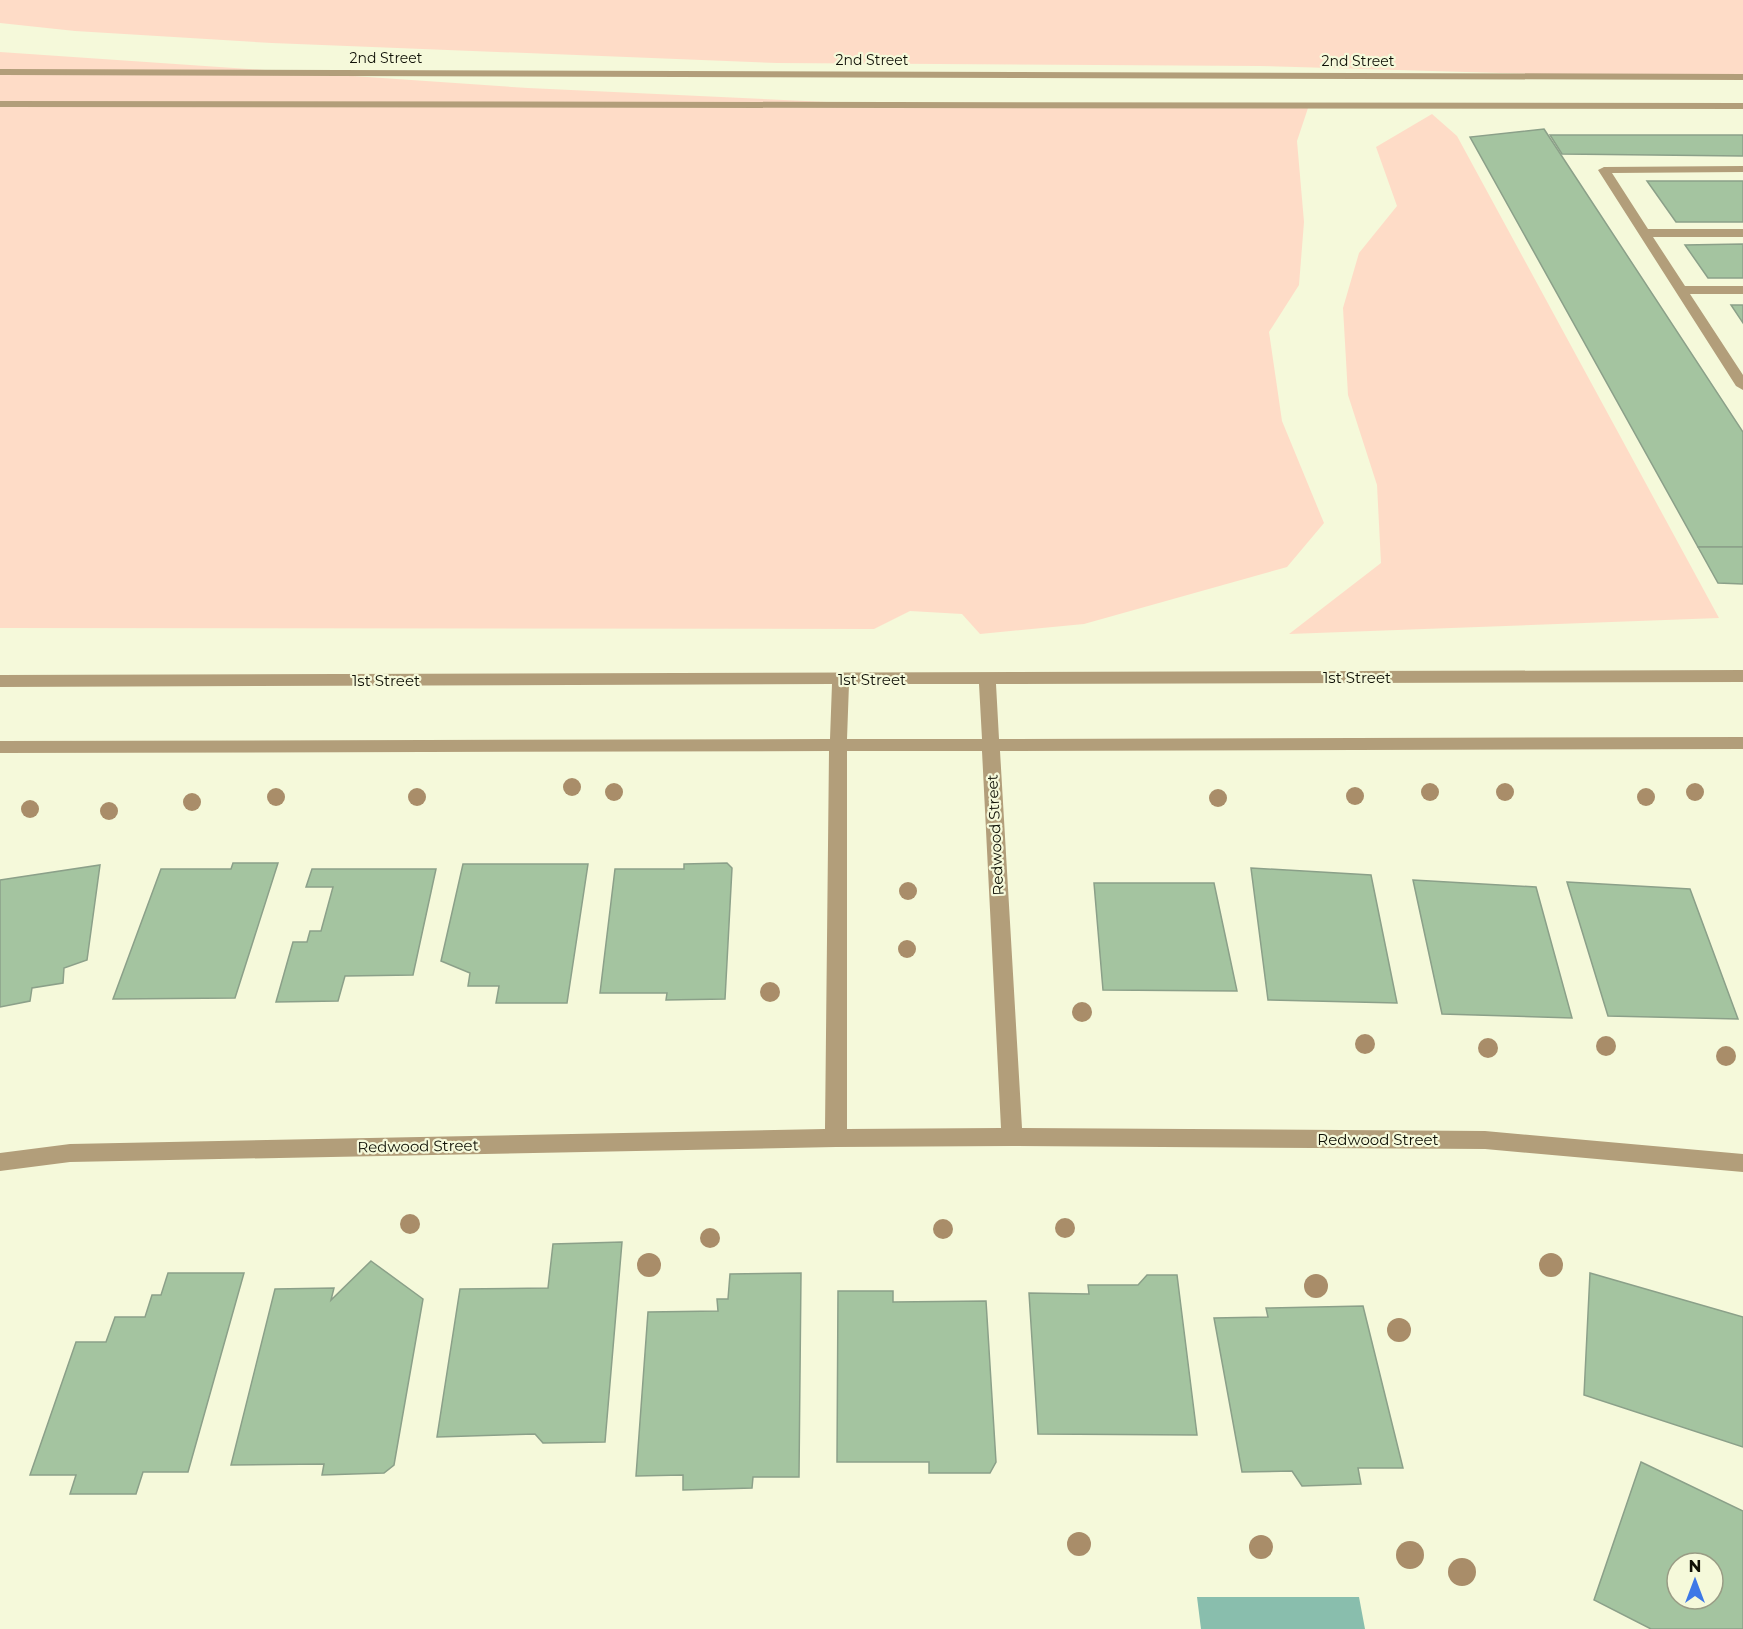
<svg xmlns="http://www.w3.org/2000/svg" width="1743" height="1629" viewBox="0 0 1743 1629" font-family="Montserrat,sans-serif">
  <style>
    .green { fill: #fedcc7 }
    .water { fill: #89bead }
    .building { fill: #a4c4a0; stroke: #8ba089; stroke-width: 1.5; fill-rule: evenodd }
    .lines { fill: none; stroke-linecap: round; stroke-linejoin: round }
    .minor { fill: #b29e7a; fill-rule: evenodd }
    .tree { fill: #a98d69 }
    .labels { text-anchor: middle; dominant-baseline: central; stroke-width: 4.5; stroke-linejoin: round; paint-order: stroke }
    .far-street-label { font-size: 14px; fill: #0f1006; stroke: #f5f9da }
    .street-label { font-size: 15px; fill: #0f1006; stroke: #f5f9da }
  </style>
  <rect width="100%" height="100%" fill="#f5f9da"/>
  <g class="green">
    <path d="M0,0H1743V80L1260,66L777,63L272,43L75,31L0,23Z"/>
    <path d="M0,52L528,88L827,102L1308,108L1297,141L1304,222L1299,285L1269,332L1282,421L1324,523L1287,567L1084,624L980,634L962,614L910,611L874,629L0,628Z"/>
    <path d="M1432,114L1457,136L1719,618L1289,634L1381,563L1377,485L1348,395L1343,308L1359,253L1397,206L1376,147Z"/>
  </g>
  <path class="water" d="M1197,1597H1359L1365,1629H1201Z"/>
  <g class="building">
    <path d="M1544,129L1743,432V547H1698L1470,137Z"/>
    <path d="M1550,135H1743V156L1562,154Z"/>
    <path d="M1647,181H1743V222H1676Z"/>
    <path d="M1743,244V278H1708L1685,245Z"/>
    <path d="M1731,305H1743V323Z"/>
    <path d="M1698,547H1743V584L1718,583Z"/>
    <path d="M233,863H278L235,998L113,999L161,869H231Z"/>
    <path d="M727,863L732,868L725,999L666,1000L667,993H600L615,869H684V864Z"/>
    <path d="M463,864H588L567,1003H496L499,986H468L470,973L441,961Z"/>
    <path d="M100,865L87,960L64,968L63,983L32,988L30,1001L0,1007V880Z"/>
    <path d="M1251,868L1371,875L1397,1003L1268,1000Z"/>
    <path d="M312,869H436L413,975L345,976L338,1001L276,1002L293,942H307L310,931H321L333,887H306Z"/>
    <path d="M1413,880L1536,887L1572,1018L1442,1014Z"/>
    <path d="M1567,882L1690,889L1738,1019L1608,1016Z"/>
    <path d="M1094,883H1214L1237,991L1103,990Z"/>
    <path d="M622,1242L605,1442L543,1443L535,1434L437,1437L460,1289L548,1288L553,1244Z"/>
    <path d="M371,1261L423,1299L394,1465L384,1473L322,1475L324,1464L231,1465L275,1289L334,1288L331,1300Z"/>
    <path d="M168,1273H244L188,1472H143L136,1494H70L76,1475H30L76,1342H106L115,1317H145L152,1295H161Z"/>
    <path d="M801,1273L799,1477H753L752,1488L683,1490V1475L636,1476L648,1312L718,1311L717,1299H728L730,1274Z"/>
    <path d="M1590,1273L1743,1317V1447L1584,1395Z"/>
    <path d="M1147,1275H1177L1197,1435L1038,1434L1029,1293L1089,1294L1088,1285H1138Z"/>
    <path d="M838,1291H893V1302L986,1301L996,1462L990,1473H929V1462H837Z"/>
    <path d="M1363,1306L1403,1468H1358L1361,1484L1302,1486L1292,1471L1242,1472L1214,1318L1268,1317L1266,1308Z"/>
    <path d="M1641,1462L1743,1511V1629H1651L1594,1600ZM1677,1563H1713V1599H1677Z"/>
  </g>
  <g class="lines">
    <g class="minor">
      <path d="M0,69L1743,74V80L0,75Z"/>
      <path d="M0,101L1743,103V109L0,107Z"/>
      <path d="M1743,166V172L1612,173L1648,229H1743V237H1653L1685,286H1743V294H1690L1743,375V390L1736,386L1598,170L1604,167Z"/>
      <path d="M1743,670V682L996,684L999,739L1743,737V749L1000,751L1022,1128L1485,1131L1743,1154V1172L1485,1149L1012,1146L836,1147L70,1162L0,1171V1153L70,1144L825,1129L829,751L0,753V741L830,739L832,684L0,687V675ZM849,684H979L982,739H847ZM847,751H982L1001,1128L847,1129Z"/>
    </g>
  </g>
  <g class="tree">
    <circle cx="572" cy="787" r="9"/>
    <circle cx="614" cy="792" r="9"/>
    <circle cx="1430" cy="792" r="9"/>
    <circle cx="1505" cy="792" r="9"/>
    <circle cx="1695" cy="792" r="9"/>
    <circle cx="1355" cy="796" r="9"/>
    <circle cx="276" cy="797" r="9"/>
    <circle cx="417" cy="797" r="9"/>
    <circle cx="1646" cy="797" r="9"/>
    <circle cx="1218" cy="798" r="9"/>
    <circle cx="192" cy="802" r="9"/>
    <circle cx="30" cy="809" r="9"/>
    <circle cx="109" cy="811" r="9"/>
    <circle cx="908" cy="891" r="9"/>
    <circle cx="907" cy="949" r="9"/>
    <circle cx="770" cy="992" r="10"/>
    <circle cx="1082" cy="1012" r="10"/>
    <circle cx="1365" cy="1044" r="10"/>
    <circle cx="1606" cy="1046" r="10"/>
    <circle cx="1488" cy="1048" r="10"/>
    <circle cx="1726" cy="1056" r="10"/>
    <circle cx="410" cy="1224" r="10"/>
    <circle cx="1065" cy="1228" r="10"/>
    <circle cx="943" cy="1229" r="10"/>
    <circle cx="710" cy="1238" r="10"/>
    <circle cx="649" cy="1265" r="12"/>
    <circle cx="1551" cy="1265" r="12"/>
    <circle cx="1316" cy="1286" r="12"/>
    <circle cx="1399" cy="1330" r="12"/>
    <circle cx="1079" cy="1544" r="12"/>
    <circle cx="1261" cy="1547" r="12"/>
    <circle cx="1410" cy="1555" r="14"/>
    <circle cx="1462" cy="1572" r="14"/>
  </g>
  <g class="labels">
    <g class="far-street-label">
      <text x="386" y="58">2nd Street</text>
      <text x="872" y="60">2nd Street</text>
      <text x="1358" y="61">2nd Street</text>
    </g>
    <g class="street-label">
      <text x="1357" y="677">1st Street</text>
      <text x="872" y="679">1st Street</text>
      <text x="386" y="680">1st Street</text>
      <text transform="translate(995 835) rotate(-93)">Redwood Street</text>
      <text x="1378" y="1139">Redwood Street</text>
      <text transform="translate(418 1146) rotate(-1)">Redwood Street</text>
    </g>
  </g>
  <g transform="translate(1695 1581)"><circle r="28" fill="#f5f9da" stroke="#999c85" stroke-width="1.5"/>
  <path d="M0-4.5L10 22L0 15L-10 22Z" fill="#3d78e7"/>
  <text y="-9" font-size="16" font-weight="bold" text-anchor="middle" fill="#0f1006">N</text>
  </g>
</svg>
